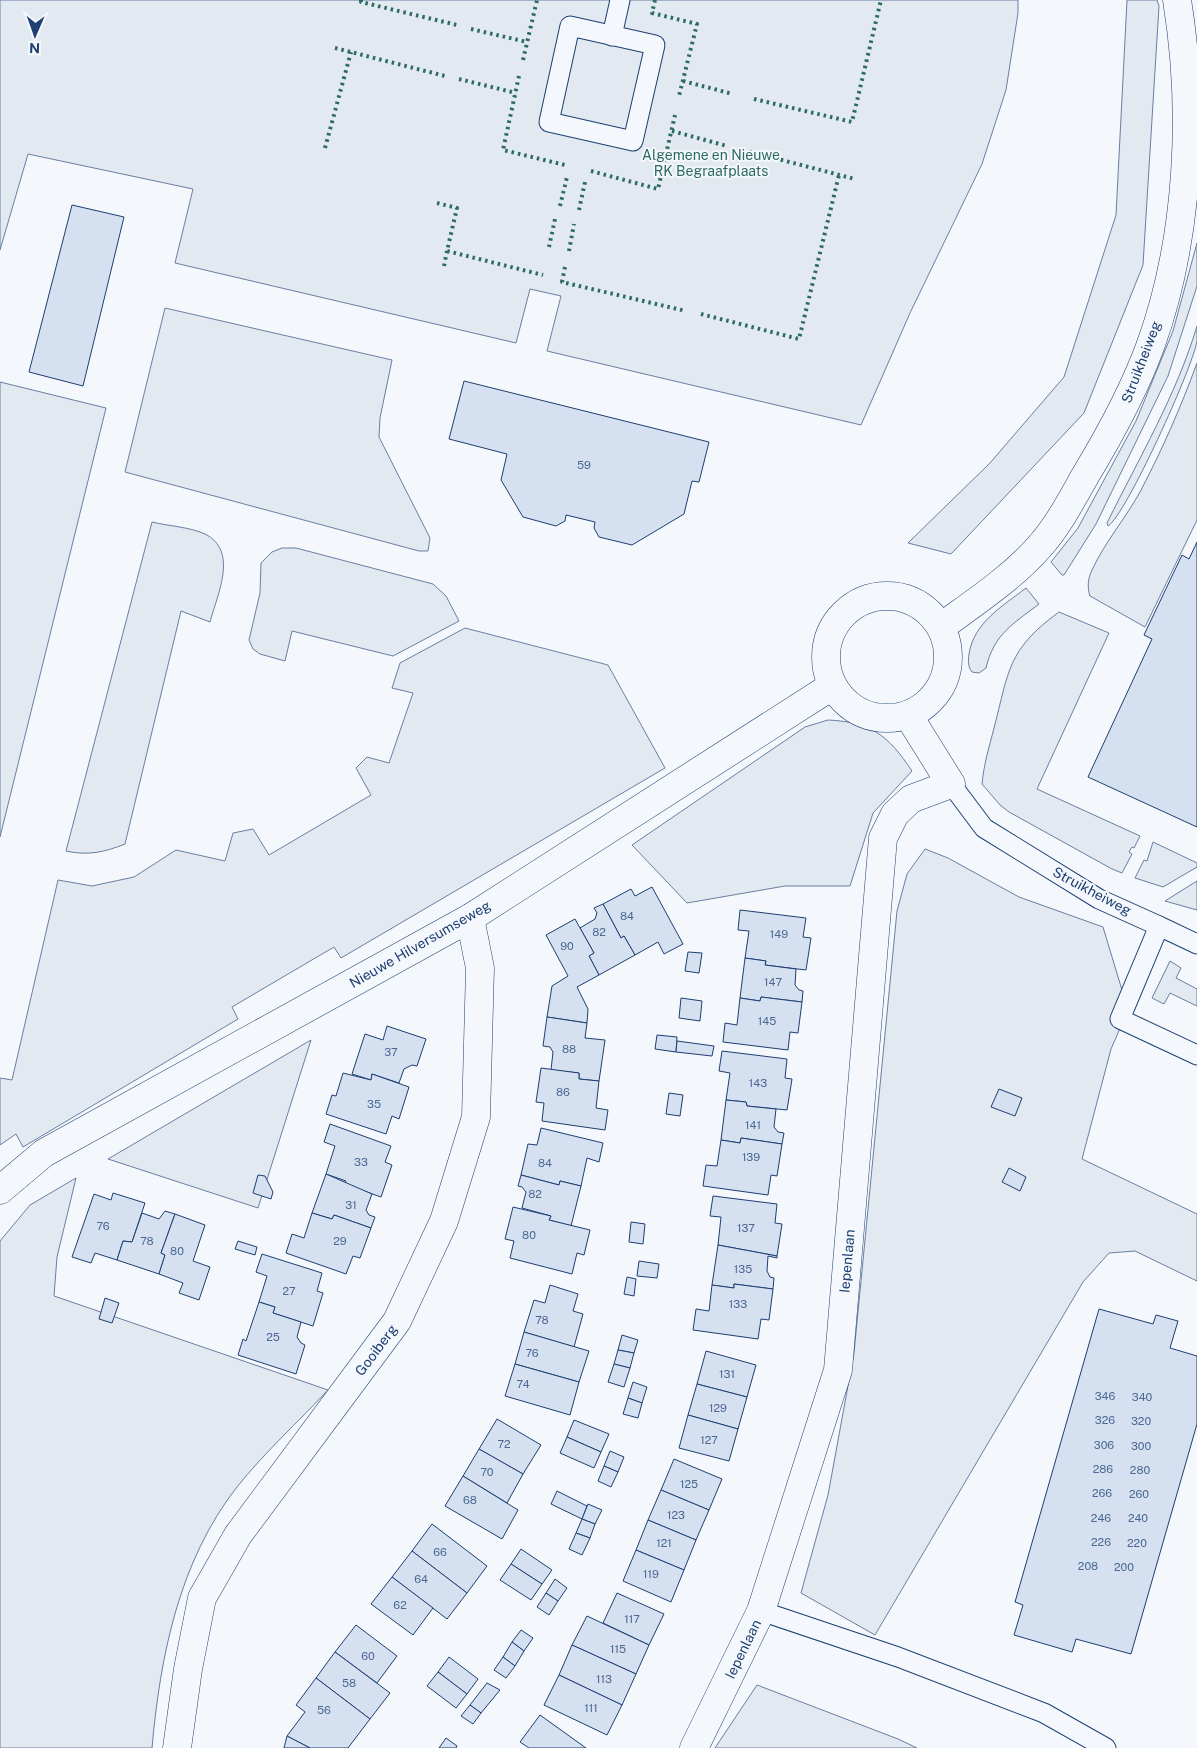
<svg xmlns="http://www.w3.org/2000/svg" width="1197" height="1748" viewBox="0 0 1197 1748" font-family="'Public Sans',sans-serif">
  <style>
    .green { fill: #e3e9f0; stroke: #687fa3 }
    .building { fill: #d5e0f0; stroke: #1d3f73 }
    .lines { fill: none; stroke-linecap: round; stroke-linejoin: round }
    .lane-casing { stroke: #1d3f73; stroke-width: 21 }
    .street-casing { stroke: #1d3f73; stroke-width: 29 }
    .secondary-casing { stroke: #1d3f73; stroke-width: 29 }
    .lane { stroke: #f4f7fb; stroke-width: 19 }
    .street { stroke: #f4f7fb; stroke-width: 28 }
    .secondary { stroke: #f4f7fb; stroke-width: 28 }
    .hedge { stroke: #2c6c60; stroke-width: 4; stroke-dasharray: 2.5 4; stroke-linecap: butt }
    .labels { text-anchor: middle; dominant-baseline: central; stroke-width: 4; stroke-linejoin: round; paint-order: stroke }
    .number-label { font-size: 11px; fill: #4b6792 }
    .park-label { font-size: 14px; fill: #2c6c60; stroke: #f4f7fb }
    .street-label { font-size: 14px; fill: #1d3f73; stroke: #f4f7fb }
  </style>
  <rect width="100%" height="100%" fill="#f4f7fb"/>
  <g class="green">
    <path d="M0,0H1018V13L1006,90L982,164L910,313L861,425L547,351L561,296L530,289L516,343L175,263L193,189L28,154L0,250Z"/>
    <path d="M1127,0H1157L1159,6L1143,265L1084,413L951,554L908,543L990,463L1064,377L1116,215Z"/>
    <path d="M1197,243V286L1168,376L1096,524L1064,575H1062L1051,562L1078,528L1136,421L1173,331Z"/>
    <path d="M165,308L392,360L380,418L379,437L430,538L428,551H419L125,472Z"/>
    <path d="M1197,326C1197,331 1197,337 1197,341C1193,367 1126,515 1108,526L1107,523C1139,458 1176,396 1197,326Z"/>
    <path d="M1197,363V520L1145,627L1090,596C1087,587 1088,578 1092,570C1105,542 1125,519 1140,492C1162,450 1181,407 1197,363Z"/>
    <path d="M0,382L106,408L0,837Z"/>
    <path d="M152,522C168,526 190,527 205,534C239,551 217,595 210,622L181,611L125,844C105,852 88,856 66,851Z"/>
    <path d="M282,548H296L433,584L446,596L459,621L393,656L292,631L285,661L260,654L253,649L249,640L260,593L261,563L272,552Z"/>
    <path d="M1026,588L1039,604C1013,624 994,634 986,668L979,673L972,672C968,667 968,661 969,654C974,622 1003,606 1026,588Z"/>
    <path d="M1059,612L1109,633L1037,789L1140,836L1134,848L1132,847L1129,852L1132,854L1122,873L1112,869L1009,812L1000,805L982,784C984,763 989,748 994,728C1009,671 1007,650 1059,612Z"/>
    <path d="M465,628L608,665L665,768L341,958L334,947L232,1007L238,1019L23,1147L16,1134L0,1145V1078L12,1080L58,880L92,886L134,877L176,850L225,861L233,833L253,829L269,855L371,795L356,768L367,757L389,763L413,693L392,688L400,663Z"/>
    <path d="M828,720C871,722 888,735 912,771L873,813L850,886H785L687,903L632,845L805,727Z"/>
    <path d="M1153,842L1197,863V867L1163,887L1135,878L1144,860L1147,861Z"/>
    <path d="M925,849L948,858L1019,897L1103,927L1128,1010L1111,1049L1082,1159L1197,1214V1281L1135,1251L1109,1253L1083,1282L875,1635L801,1593L828,1495L854,1353L897,911L907,874Z"/>
    <path d="M1197,881V910L1165,901Z"/>
    <path d="M1170,961L1181,968L1176,978L1197,989V1006L1170,993L1164,1004L1152,998Z"/>
    <path d="M311,1040L258,1208L108,1159Z"/>
    <path d="M76,1178L57,1257L54,1296L328,1390C298,1422 264,1453 237,1487C179,1561 160,1657 152,1748H0V1241L30,1205Z"/>
    <path d="M757,1685L898,1739L917,1748H715Z"/>
  </g>
  <g class="building">
    <path d="M72,205L124,217L83,386L29,372Z"/>
    <path d="M464,381L709,442L699,482L692,481L684,514L632,545L599,537L594,528L595,522L566,515L565,521L556,526L523,517L501,480L507,454L449,439Z"/>
    <path d="M1197,542V827L1088,777L1152,639L1144,635L1182,555L1189,559Z"/>
    <path d="M652,887L683,944L664,954L658,942L635,955L624,936L621,938L603,904L631,889L635,896Z"/>
    <path d="M603,904L621,938L624,936L635,955L599,975L589,956L594,953L580,928L595,919L597,913L594,908Z"/>
    <path d="M740,910L806,918L803,937L811,938L806,970L765,965L766,961L745,958L749,931L738,930Z"/>
    <path d="M575,919L594,953L589,956L599,975L577,987L588,1009L587,1023L547,1017L552,986L568,976L546,935Z"/>
    <path d="M688,952L702,953L699,973L685,971Z"/>
    <path d="M745,958L766,961L765,965L796,969L795,985L799,990L803,991L802,1002L761,997L760,1001L740,998Z"/>
    <path d="M761,997L802,1002L798,1033L790,1032L788,1050L723,1042L725,1023L737,1025L740,998L760,1001Z"/>
    <path d="M681,998L702,1001L700,1021L679,1018Z"/>
    <path d="M547,1017L587,1023L585,1038L605,1040L599,1081L579,1079V1073L551,1070L553,1052L550,1047L543,1046Z"/>
    <path d="M387,1026L426,1039L417,1066L412,1065L404,1069L399,1083L372,1074L371,1080L352,1074L365,1034L383,1040Z"/>
    <path d="M657,1035L677,1037L676,1052L655,1049Z"/>
    <path d="M677,1041L714,1046L712,1056L676,1052Z"/>
    <path d="M722,1051L787,1059L785,1078L792,1079L787,1110L747,1106L746,1102L726,1100L730,1073L719,1071Z"/>
    <path d="M541,1068L579,1073V1079L599,1081L596,1108L608,1110L605,1130L542,1121L544,1103L536,1102Z"/>
    <path d="M343,1073L371,1080L372,1074L409,1087L399,1119L392,1116L386,1134L326,1114L332,1095L336,1096Z"/>
    <path d="M999,1089L1022,1098L1015,1116L991,1107Z"/>
    <path d="M669,1093L683,1095L680,1116L666,1114Z"/>
    <path d="M726,1100L746,1102L747,1106L776,1109L774,1127L778,1132L784,1133L782,1144L741,1138L740,1143L721,1140Z"/>
    <path d="M330,1124L391,1146L385,1162L392,1165L381,1197L344,1184L346,1181L326,1174L335,1146L324,1142Z"/>
    <path d="M541,1128L603,1143L599,1162L587,1158L581,1186L560,1181L559,1185L521,1175L528,1144L537,1145Z"/>
    <path d="M741,1138L782,1144L777,1176L771,1175L768,1195L703,1186L706,1165L717,1166L721,1140L740,1143Z"/>
    <path d="M1009,1168L1026,1177L1020,1191L1002,1182Z"/>
    <path d="M326,1174L372,1194L366,1210L369,1215L375,1217L371,1228L334,1215L332,1219L312,1213Z"/>
    <path d="M258,1175L265,1176L273,1192L271,1199L253,1193Z"/>
    <path d="M521,1175L559,1185L560,1181L581,1186L571,1226L549,1220L551,1216L522,1208L526,1192L522,1187L518,1186Z"/>
    <path d="M113,1193L145,1203L132,1242L123,1241L117,1260L95,1253L91,1263L72,1257L94,1194L111,1200Z"/>
    <path d="M713,1196L777,1204L775,1223L782,1224L777,1256L718,1245L721,1217L710,1216Z"/>
    <path d="M513,1207L551,1216L549,1220L590,1230L584,1255L577,1253L572,1274L510,1258L514,1241L505,1239Z"/>
    <path d="M165,1211L175,1214L161,1253L165,1255L159,1274L117,1260L123,1241L132,1242L142,1213L159,1219Z"/>
    <path d="M312,1213L332,1219L334,1215L371,1228L360,1258L353,1256L346,1274L286,1253L292,1234L304,1238Z"/>
    <path d="M175,1214L205,1225L193,1261L210,1267L199,1300L179,1293L183,1283L159,1274L165,1255L161,1253Z"/>
    <path d="M631,1222L645,1224L643,1244L629,1242Z"/>
    <path d="M238,1241L257,1247L255,1255L235,1249Z"/>
    <path d="M718,1245L777,1256V1258L768,1256L767,1271L770,1277L774,1278L773,1289L734,1284V1288L712,1285Z"/>
    <path d="M262,1254L322,1273L317,1291L323,1293L313,1326L273,1313L275,1307L259,1302L267,1276L256,1272Z"/>
    <path d="M639,1261L659,1264L657,1278L637,1276Z"/>
    <path d="M627,1277L636,1279L634,1296L624,1294Z"/>
    <path d="M734,1284L773,1289L769,1320L761,1319L758,1339L693,1330L696,1309L709,1311L712,1285L734,1288Z"/>
    <path d="M550,1285L578,1294L573,1311L583,1314L574,1347L524,1332L534,1300L545,1303Z"/>
    <path d="M105,1298L119,1303L112,1323L99,1319Z"/>
    <path d="M259,1302L275,1307L273,1313L301,1322L297,1337L301,1343L305,1345L296,1374L238,1355L243,1339L246,1341Z"/>
    <path d="M1099,1309L1153,1324L1156,1315L1178,1321L1170,1348L1197,1356V1424L1131,1654L1076,1639L1072,1652L1014,1635L1023,1605L1015,1602Z"/>
    <path d="M524,1332L589,1351L579,1382L515,1364Z"/>
    <path d="M622,1335L638,1340L634,1353L618,1350Z"/>
    <path d="M618,1350L634,1353L630,1368L614,1364Z"/>
    <path d="M706,1351L756,1365L747,1397L697,1384Z"/>
    <path d="M515,1364L579,1382L570,1415L505,1396Z"/>
    <path d="M614,1364L630,1368L624,1387L608,1382Z"/>
    <path d="M633,1382L647,1387L642,1403L628,1398Z"/>
    <path d="M697,1384L747,1397L738,1429L688,1415Z"/>
    <path d="M628,1398L642,1403L638,1418L623,1414Z"/>
    <path d="M688,1415L738,1429L729,1461L679,1448Z"/>
    <path d="M497,1419L541,1445L523,1474L479,1449Z"/>
    <path d="M574,1420L609,1434L601,1452L567,1437Z"/>
    <path d="M567,1437L601,1452L594,1468L560,1453Z"/>
    <path d="M479,1449L523,1474L507,1503L463,1476Z"/>
    <path d="M610,1451L624,1457L618,1472L604,1466Z"/>
    <path d="M674,1459L722,1479L709,1510L661,1490Z"/>
    <path d="M604,1466L618,1472L611,1487L598,1481Z"/>
    <path d="M463,1476L518,1510L502,1539L445,1506Z"/>
    <path d="M661,1490L709,1510L696,1540L648,1520Z"/>
    <path d="M557,1491L587,1506L582,1519L551,1504Z"/>
    <path d="M588,1504L602,1510L595,1524L582,1519Z"/>
    <path d="M582,1519L595,1524L590,1538L576,1533Z"/>
    <path d="M648,1520L696,1540L684,1570L636,1550Z"/>
    <path d="M432,1524L487,1566L467,1593L412,1551Z"/>
    <path d="M576,1533L590,1538L582,1555L569,1549Z"/>
    <path d="M521,1549L552,1570L542,1584L511,1564Z"/>
    <path d="M636,1550L684,1570L671,1602L623,1581Z"/>
    <path d="M412,1551L467,1593L447,1619L392,1577Z"/>
    <path d="M511,1564L542,1584L531,1600L500,1580Z"/>
    <path d="M392,1577L433,1608L413,1635L371,1604Z"/>
    <path d="M555,1579L567,1588L558,1601L546,1593Z"/>
    <path d="M546,1593L558,1601L549,1615L537,1607Z"/>
    <path d="M617,1593L664,1614L649,1645L603,1623Z"/>
    <path d="M587,1616L649,1645L636,1674L572,1645Z"/>
    <path d="M356,1625L397,1656L377,1683L335,1652Z"/>
    <path d="M521,1630L533,1638L524,1651L512,1642Z"/>
    <path d="M512,1642L524,1651L515,1666L503,1657Z"/>
    <path d="M572,1645L636,1674L622,1705L559,1675Z"/>
    <path d="M335,1652L390,1693L370,1719L316,1678Z"/>
    <path d="M449,1657L478,1679L467,1694L438,1672Z"/>
    <path d="M503,1657L515,1666L506,1678L494,1670Z"/>
    <path d="M438,1672L467,1694L456,1708L427,1686Z"/>
    <path d="M559,1675L622,1705L607,1735L544,1705Z"/>
    <path d="M316,1678L370,1719L348,1748H310L287,1736L305,1712L296,1705Z"/>
    <path d="M487,1683L500,1690L481,1713L470,1705Z"/>
    <path d="M470,1705L481,1713L473,1724L461,1716Z"/>
    <path d="M540,1715L586,1748H529L520,1742Z"/>
    <path d="M287,1736L310,1748H284Z"/>
    <path d="M446,1738L457,1746L456,1748H439Z"/>
  </g>
  <g class="lines">
    <g class="lane-casing">
      <g id="lane">
        <path d="M570,26L655,45L633,141L549,122Z"/>
        <path d="M612,36L620,0"/>
        <path d="M951,784L984,828L1099,899L1159,926L1120,1019L1197,1055"/>
        <path d="M1159,926L1197,944"/>
        <path d="M761,1611L898,1657L1044,1713L1106,1748"/>
      </g>
    </g>
    <g class="street-casing">
      <g id="street">
        <path d="M177,1748L188,1669L202,1598L238,1535L397,1321L444,1221L476,1117L480,968L470,918"/>
        <path d="M694,1748L761,1611L838,1370L883,838L895,814L911,799L951,784L908,715"/>
      </g>
    </g>
    <g class="secondary-casing">
      <g id="secondary">
        <circle cx="887" cy="657" r="61"/>
        <path d="M941,627C975,602 1012,578 1040,546C1058,526 1072,499 1085,476C1111,433 1134,391 1151,344C1189,238 1195,111 1177,0"/>
        <path d="M0,1190L44,1153L470,918L832,686"/>
      </g>
    </g>
    <use href="#lane" class="lane"/>
    <use href="#street" class="street"/>
    <use href="#secondary" class="secondary"/>
    <g class="hedge">
      <path d="M361,0V2L457,25"/>
      <path d="M655,0L652,13L697,24L679,96"/>
      <path d="M471,29L527,42"/>
      <path d="M335,48L445,76"/>
      <path d="M523,60L537,0"/>
      <path d="M519,76L503,150L565,165"/>
      <path d="M459,79L516,93"/>
      <path d="M683,81L733,94"/>
      <path d="M754,99L852,122L881,0"/>
      <path d="M672,131L727,146"/>
      <path d="M325,148L351,52"/>
      <path d="M743,150L855,179"/>
      <path d="M591,171L658,189L675,115"/>
      <path d="M437,203L457,208L447,251L543,275"/>
      <path d="M560,206L567,177"/>
      <path d="M579,210L585,182"/>
      <path d="M549,247L555,219"/>
      <path d="M569,251L574,224"/>
      <path d="M444,266L447,251"/>
      <path d="M565,267L562,282L686,311"/>
      <path d="M701,314L799,339L839,175"/>
    </g>
  </g>
  <g class="labels">
    <g class="number-label">
      <text x="584" y="465">59</text>
      <text x="627" y="916">84</text>
      <text x="599" y="932">82</text>
      <text x="779" y="934">149</text>
      <text x="567" y="946">90</text>
      <text x="773" y="982">147</text>
      <text x="767" y="1021">145</text>
      <text x="569" y="1049">88</text>
      <text x="391" y="1052">37</text>
      <text x="758" y="1083">143</text>
      <text x="563" y="1092">86</text>
      <text x="374" y="1104">35</text>
      <text x="753" y="1125">141</text>
      <text x="751" y="1157">139</text>
      <text x="361" y="1162">33</text>
      <text x="545" y="1163">84</text>
      <text x="535" y="1194">82</text>
      <text x="351" y="1205">31</text>
      <text x="103" y="1226">76</text>
      <text x="746" y="1228">137</text>
      <text x="529" y="1235">80</text>
      <text x="147" y="1241">78</text>
      <text x="340" y="1241">29</text>
      <text x="177" y="1251">80</text>
      <text x="743" y="1269">135</text>
      <text x="289" y="1291">27</text>
      <text x="738" y="1304">133</text>
      <text x="542" y="1320">78</text>
      <text x="273" y="1337">25</text>
      <text x="532" y="1353">76</text>
      <text x="727" y="1374">131</text>
      <text x="523" y="1384">74</text>
      <text x="1105" y="1396">346</text>
      <text x="1142" y="1397">340</text>
      <text x="718" y="1408">129</text>
      <text x="1105" y="1420">326</text>
      <text x="1141" y="1421">320</text>
      <text x="709" y="1440">127</text>
      <text x="504" y="1444">72</text>
      <text x="1104" y="1445">306</text>
      <text x="1141" y="1446">300</text>
      <text x="1103" y="1469">286</text>
      <text x="1140" y="1470">280</text>
      <text x="487" y="1472">70</text>
      <text x="689" y="1484">125</text>
      <text x="1102" y="1493">266</text>
      <text x="1139" y="1494">260</text>
      <text x="470" y="1500">68</text>
      <text x="676" y="1515">123</text>
      <text x="1101" y="1518">246</text>
      <text x="1138" y="1518">240</text>
      <text x="1101" y="1542">226</text>
      <text x="664" y="1543">121</text>
      <text x="1137" y="1543">220</text>
      <text x="440" y="1552">66</text>
      <text x="1088" y="1566">208</text>
      <text x="1124" y="1567">200</text>
      <text x="651" y="1574">119</text>
      <text x="421" y="1579">64</text>
      <text x="400" y="1605">62</text>
      <text x="632" y="1619">117</text>
      <text x="618" y="1649">115</text>
      <text x="368" y="1656">60</text>
      <text x="604" y="1679">113</text>
      <text x="349" y="1683">58</text>
      <text x="591" y="1708">111</text>
      <text x="324" y="1710">56</text>
    </g>
    <g class="park-label">
      <text x="711" y="155">Algemene en Nieuwe<tspan x="711" dy="16">RK Begraafplaats</tspan></text>
    </g>
    <g class="street-label">
      <text transform="translate(1141 362) rotate(-69)">Struikheiweg</text>
      <text transform="translate(1092 891) rotate(28)">Struikheiweg</text>
      <text transform="translate(420 944) rotate(-30)">Nieuwe Hilversumseweg</text>
      <text transform="translate(847 1261) rotate(-85)">Iepenlaan</text>
      <text transform="translate(376 1350) rotate(-53)">Gooiberg</text>
      <text transform="translate(743 1649) rotate(-64)">Iepenlaan</text>
    </g>
  </g>
  <g transform="translate(35 35) rotate(182)" stroke="#f4f7fb" stroke-width="4" paint-order="stroke">
  <path d="M0-4L9 19L0 12L-9 19Z" fill="#1d3f73"/>
  <text y="-8" font-size="14" font-weight="bold" text-anchor="middle" fill="#1d3f73">N</text>
  </g>
</svg>
